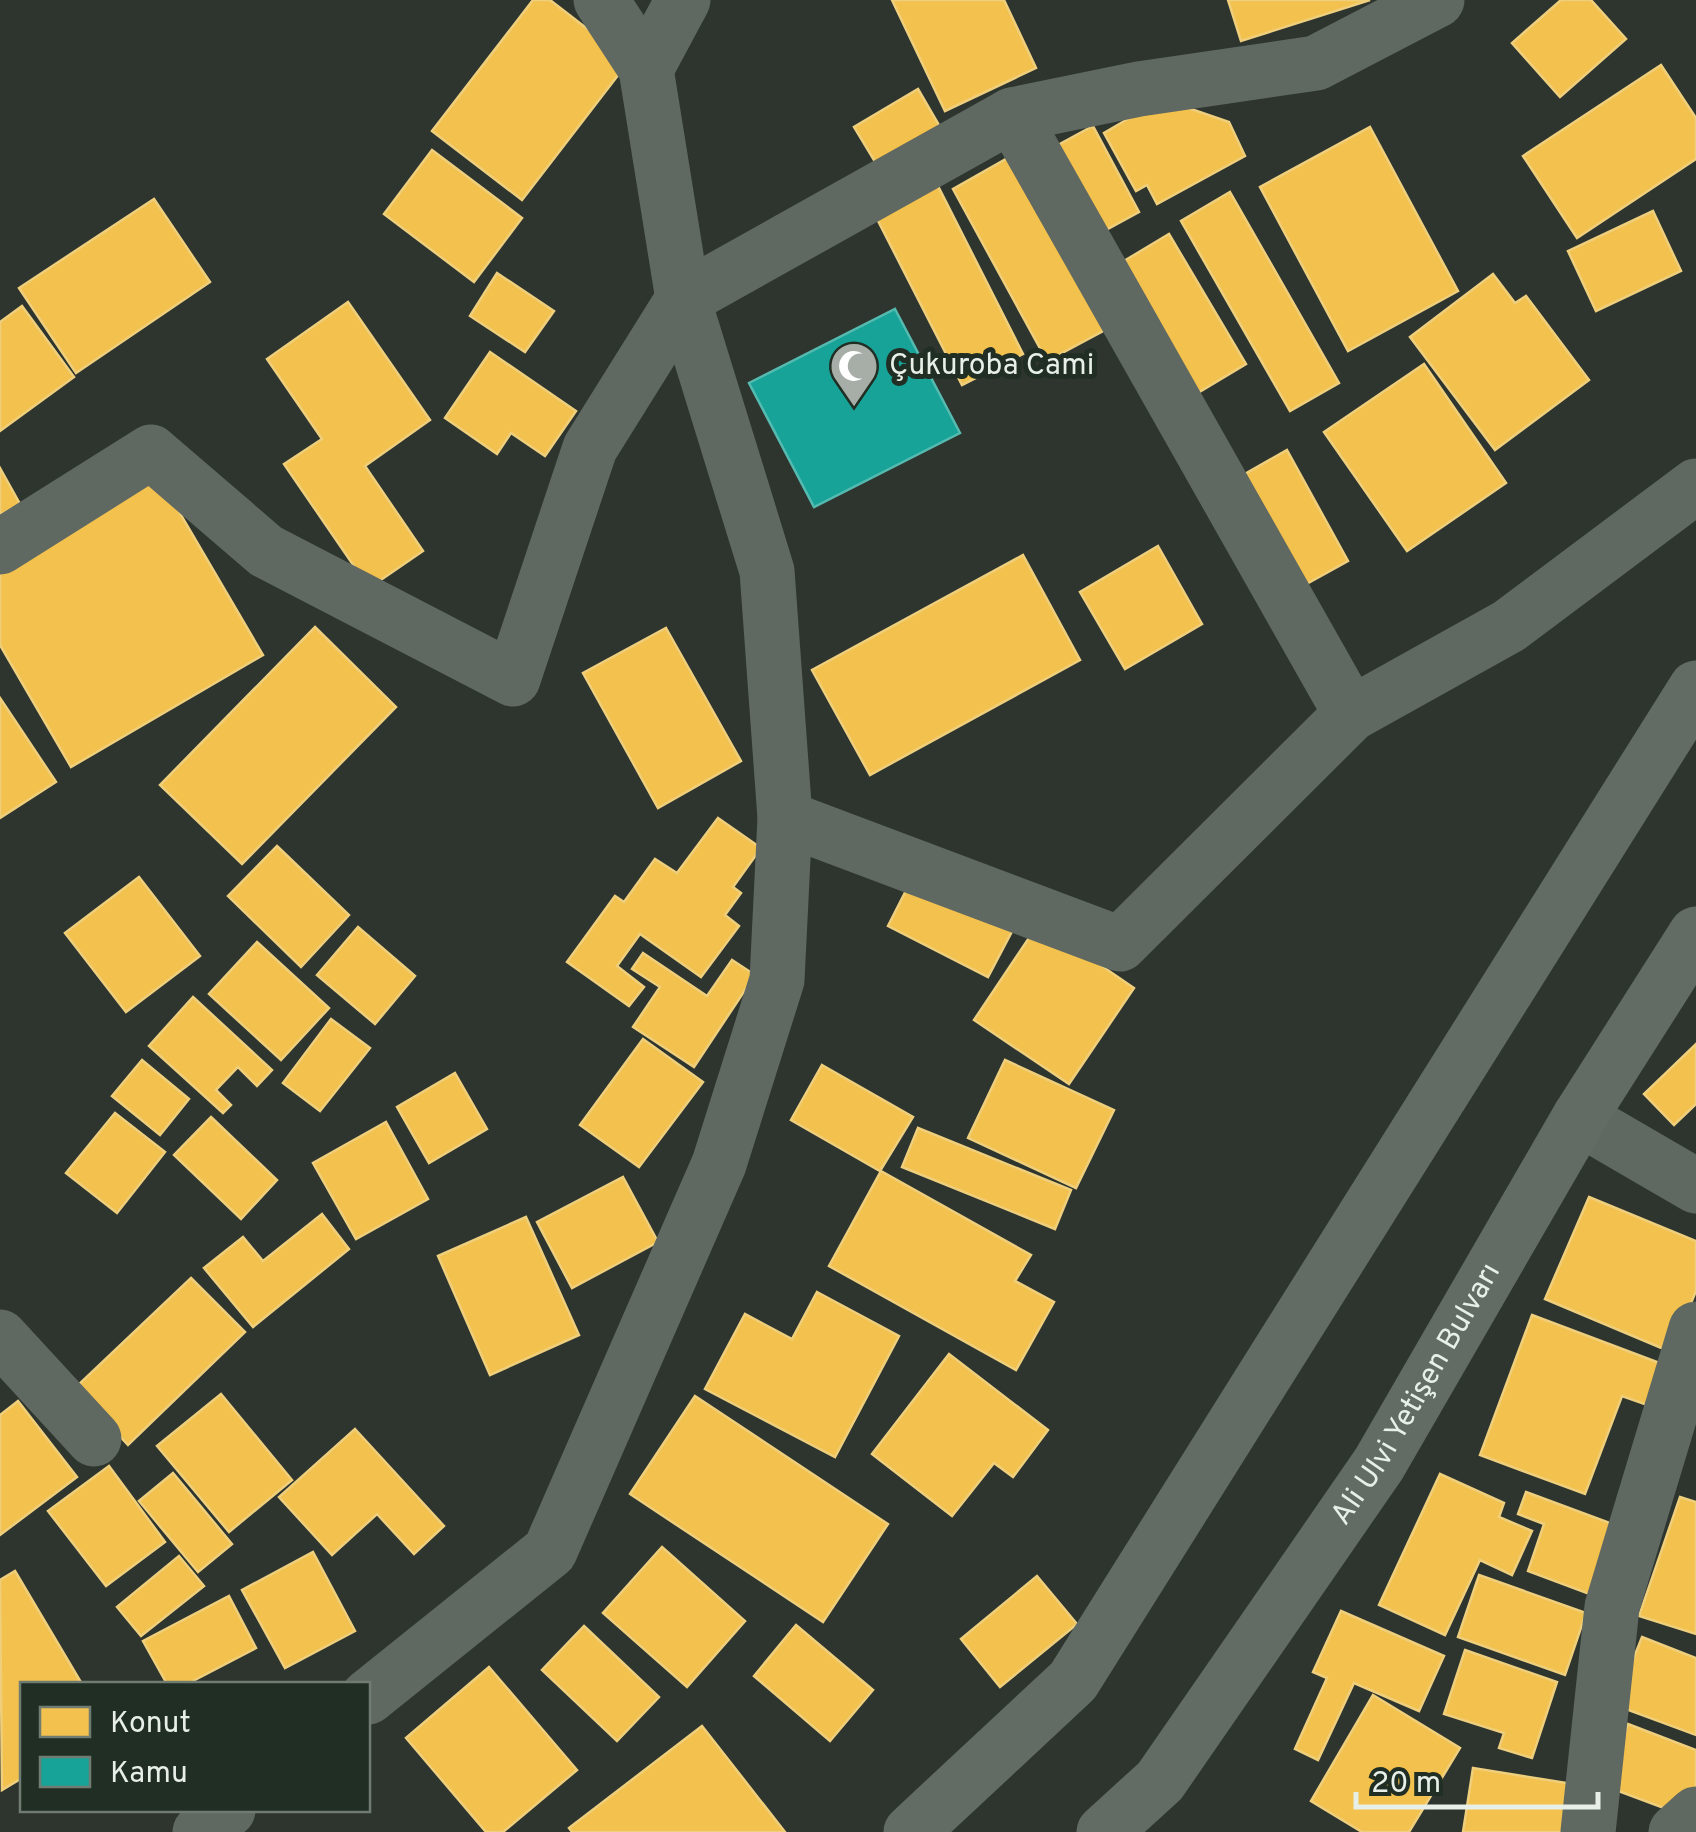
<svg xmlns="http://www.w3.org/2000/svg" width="1696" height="1832" viewBox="0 0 1696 1832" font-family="Overpass,sans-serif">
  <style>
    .homes { fill: #f2c14e; stroke: #efcf7c; stroke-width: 2.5 }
    .public { fill: #17a398; stroke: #55bab0; stroke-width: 2.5 }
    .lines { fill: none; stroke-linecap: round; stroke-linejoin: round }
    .minor { stroke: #606862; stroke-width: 55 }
    .secondary { stroke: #626b64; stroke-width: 55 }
    .labels { text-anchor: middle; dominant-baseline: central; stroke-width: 10; stroke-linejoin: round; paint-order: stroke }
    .poi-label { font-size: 30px; fill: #e7efe8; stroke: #212e24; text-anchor: start }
    .street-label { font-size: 30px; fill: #e7efe8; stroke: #212e24 }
  </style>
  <rect width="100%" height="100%" fill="#2e352f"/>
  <g class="homes">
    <path d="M533,0H550L629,61L522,200L432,131Z"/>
    <path d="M892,0H1004L1036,68L945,111Z"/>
    <path d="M1228,0H1370L1241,41Z"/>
    <path d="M1561,0H1591L1626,39L1560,97L1512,43Z"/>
    <path d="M1661,65L1696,118V159L1577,238L1523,156Z"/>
    <path d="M918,89L943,132L880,170L854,127Z"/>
    <path d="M1162,99L1229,122L1245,156L1157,204L1147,185L1136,191L1104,133Z"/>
    <path d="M1093,126L1139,212L1093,237L1047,151Z"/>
    <path d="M1370,127L1458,291L1348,351L1260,187Z"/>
    <path d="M432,150L522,218L474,282L384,214Z"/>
    <path d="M1013,155L1107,329L1047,361L953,189Z"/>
    <path d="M935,180L1023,354L962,385L873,211Z"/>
    <path d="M1230,192L1339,383L1290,411L1181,221Z"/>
    <path d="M154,199L210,282L76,373L19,288Z"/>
    <path d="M1653,211L1681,271L1596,311L1568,251Z"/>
    <path d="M1169,234L1246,364L1196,394L1119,264Z"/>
    <path d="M497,273L554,311L525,352L470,316Z"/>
    <path d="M1493,274L1515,303L1526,296L1589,380L1495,450L1410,337Z"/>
    <path d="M348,302L430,420L365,466L423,551L369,588L284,464L322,439L267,359Z"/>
    <path d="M22,306L74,377L0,431V322Z"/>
    <path d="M490,352L576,411L545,456L511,433L497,454L445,418Z"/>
    <path d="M1424,364L1506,483L1407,551L1324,432Z"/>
    <path d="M1287,450L1348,561L1290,593L1229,483Z"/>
    <path d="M0,468L20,504L0,515Z"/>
    <path d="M157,474L263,655L71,767L0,645V565Z"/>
    <path d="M1158,546L1202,624L1125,669L1080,592Z"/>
    <path d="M1023,555L1080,660L870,775L812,670Z"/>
    <path d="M315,627L396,707L242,864L160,785Z"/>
    <path d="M666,628L741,761L658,808L583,673Z"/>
    <path d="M0,698L56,782L0,818Z"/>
    <path d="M718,818L761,848L733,887L741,893L725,915L739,926L701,977L640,934L617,966L644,987L629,1006L567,962L615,896L624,902L655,859L677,873Z"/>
    <path d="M277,846L349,915L301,967L228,896Z"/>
    <path d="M917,869L1018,920L988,977L888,926Z"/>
    <path d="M139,877L200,956L126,1012L65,933Z"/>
    <path d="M1039,923L1134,988L1069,1084L974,1020Z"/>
    <path d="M358,927L415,976L375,1024L317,975Z"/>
    <path d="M257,942L329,1008L281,1060L209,994Z"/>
    <path d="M643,953L707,996L732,960L755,975L694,1067L633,1027L660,987L632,969Z"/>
    <path d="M193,997L272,1070L257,1086L238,1067L216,1090L231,1105L223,1113L149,1046Z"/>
    <path d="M331,1019L370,1048L320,1111L283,1083Z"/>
    <path d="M643,1039L703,1082L639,1167L580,1125Z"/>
    <path d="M1696,1044V1104L1674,1125L1644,1094Z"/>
    <path d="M142,1060L189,1099L160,1135L112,1096Z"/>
    <path d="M1005,1060L1114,1110L1076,1188L968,1138Z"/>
    <path d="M822,1065L913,1117L880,1171L791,1120Z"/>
    <path d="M455,1073L487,1129L429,1163L397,1107Z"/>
    <path d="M115,1113L165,1152L117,1213L66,1173Z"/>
    <path d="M211,1117L277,1180L241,1219L174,1155Z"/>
    <path d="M386,1122L428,1199L356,1239L313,1163Z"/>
    <path d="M918,1128L1071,1190L1055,1229L902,1167Z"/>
    <path d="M881,1171L1031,1255L1015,1281L1054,1302L1016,1370L829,1266Z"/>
    <path d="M623,1177L658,1242L572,1288L537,1222Z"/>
    <path d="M1589,1197L1696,1241V1291L1671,1352L1545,1299Z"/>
    <path d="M322,1214L349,1249L253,1327L204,1268L243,1237L263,1261Z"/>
    <path d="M526,1217L579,1335L490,1375L438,1256Z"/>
    <path d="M191,1278L245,1332L128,1445L75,1388Z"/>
    <path d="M817,1292L899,1336L835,1457L705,1389L745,1314L792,1339Z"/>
    <path d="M1532,1315L1665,1365L1650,1406L1622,1396L1585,1494L1480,1455Z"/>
    <path d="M949,1354L1048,1430L1013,1477L994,1463L952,1516L872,1454Z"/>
    <path d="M221,1394L292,1480L229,1532L157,1446Z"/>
    <path d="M695,1396L888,1524L823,1622L630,1494Z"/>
    <path d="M18,1401L77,1477L0,1535V1415Z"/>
    <path d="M355,1429L444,1526L414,1554L377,1514L332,1555L279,1497Z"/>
    <path d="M109,1466L165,1542L106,1586L48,1511Z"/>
    <path d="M173,1473L232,1544L198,1572L139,1501Z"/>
    <path d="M1440,1474L1504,1503L1499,1517L1532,1531L1512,1575L1480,1560L1445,1635L1379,1605Z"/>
    <path d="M1526,1492L1626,1529L1600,1598L1528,1571L1544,1524L1518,1514Z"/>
    <path d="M1680,1497L1696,1502V1634L1639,1616Z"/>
    <path d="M662,1547L745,1621L687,1687L603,1613Z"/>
    <path d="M313,1552L355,1631L285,1668L242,1590Z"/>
    <path d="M179,1556L204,1586L141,1636L117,1607Z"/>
    <path d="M15,1571L82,1684H22V1778L2,1790L0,1580Z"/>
    <path d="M1479,1575L1586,1613L1565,1675L1458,1637Z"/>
    <path d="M1037,1576L1077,1624L1000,1687L961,1639Z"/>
    <path d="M229,1596L256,1648L187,1684H167L143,1641Z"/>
    <path d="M1341,1611L1444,1656L1419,1711L1354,1683L1318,1760L1295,1749L1327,1678L1313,1672Z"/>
    <path d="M796,1625L873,1690L830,1741L754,1676Z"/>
    <path d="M584,1626L659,1697L617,1741L542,1670Z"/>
    <path d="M1642,1637L1696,1658V1735L1615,1705Z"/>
    <path d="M1465,1650L1557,1682L1532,1758L1499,1748L1504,1733L1444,1714Z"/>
    <path d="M489,1667L577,1770L503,1832H486L406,1738Z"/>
    <path d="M1373,1695L1460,1748L1409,1832H1362L1311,1801Z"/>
    <path d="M1628,1724L1696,1750V1788L1685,1816L1605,1786Z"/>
    <path d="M702,1726L785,1832H572L569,1828Z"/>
    <path d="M1473,1768L1579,1785L1571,1832H1463Z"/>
  </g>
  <path class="public" d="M895,309L960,433L814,507L749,383Z"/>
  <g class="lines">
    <g class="minor">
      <path d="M646,69L683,0"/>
      <path d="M1012,115L1351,714"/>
      <path d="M0,547L151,452L266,551L513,679L590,448L683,299L1012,115L1139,89L1316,63L1437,0"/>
      <path d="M785,818L1120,944L1351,714L1509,626L1696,486"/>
      <path d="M1579,1118L1696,1186"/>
      <path d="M0,1337L94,1439"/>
      <path d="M368,1697L550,1551L719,1164L777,980L785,818L767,571L683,299L646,69L601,0"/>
      <path d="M200,1832L228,1810"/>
      <path d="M1588,1832L1612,1607L1696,1329"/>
      <path d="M1676,1832L1696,1814"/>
    </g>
    <g class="secondary">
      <path d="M911,1832L1073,1681L1696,688"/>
      <path id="s1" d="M1104,1832L1160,1781L1379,1464L1579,1118L1696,934"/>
    </g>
  </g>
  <defs>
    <g id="mosque-pin" transform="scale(2.5)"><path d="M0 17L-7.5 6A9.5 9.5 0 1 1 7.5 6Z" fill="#a6aea7" stroke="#212e24"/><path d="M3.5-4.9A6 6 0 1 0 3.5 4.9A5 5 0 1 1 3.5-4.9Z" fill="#fff"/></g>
  </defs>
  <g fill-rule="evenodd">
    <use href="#mosque-pin" x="854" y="366"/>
  </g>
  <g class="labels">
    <g class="poi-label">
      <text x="889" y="366">Çukuroba Cami</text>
    </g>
    <g class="street-label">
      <text stroke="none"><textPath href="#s1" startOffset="540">Ali Ulvi Yetişen Bulvarı</textPath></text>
    </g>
  </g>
  <rect x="20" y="1682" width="350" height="130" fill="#212e24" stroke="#707b72" stroke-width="2.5"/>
  <rect x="40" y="1707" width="50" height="30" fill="#f2c14e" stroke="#707b72" stroke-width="2.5"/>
  <text x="110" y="1732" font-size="30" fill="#e7efe8">Konut</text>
  <rect x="40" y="1757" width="50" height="30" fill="#17a398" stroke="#707b72" stroke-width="2.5"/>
  <text x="110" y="1782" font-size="30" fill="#e7efe8">Kamu</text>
  <path d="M1356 1792v15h242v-15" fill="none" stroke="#e7efe8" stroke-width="5"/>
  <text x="1371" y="1792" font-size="30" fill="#e7efe8" stroke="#212e24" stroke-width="8" paint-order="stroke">20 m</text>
</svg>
